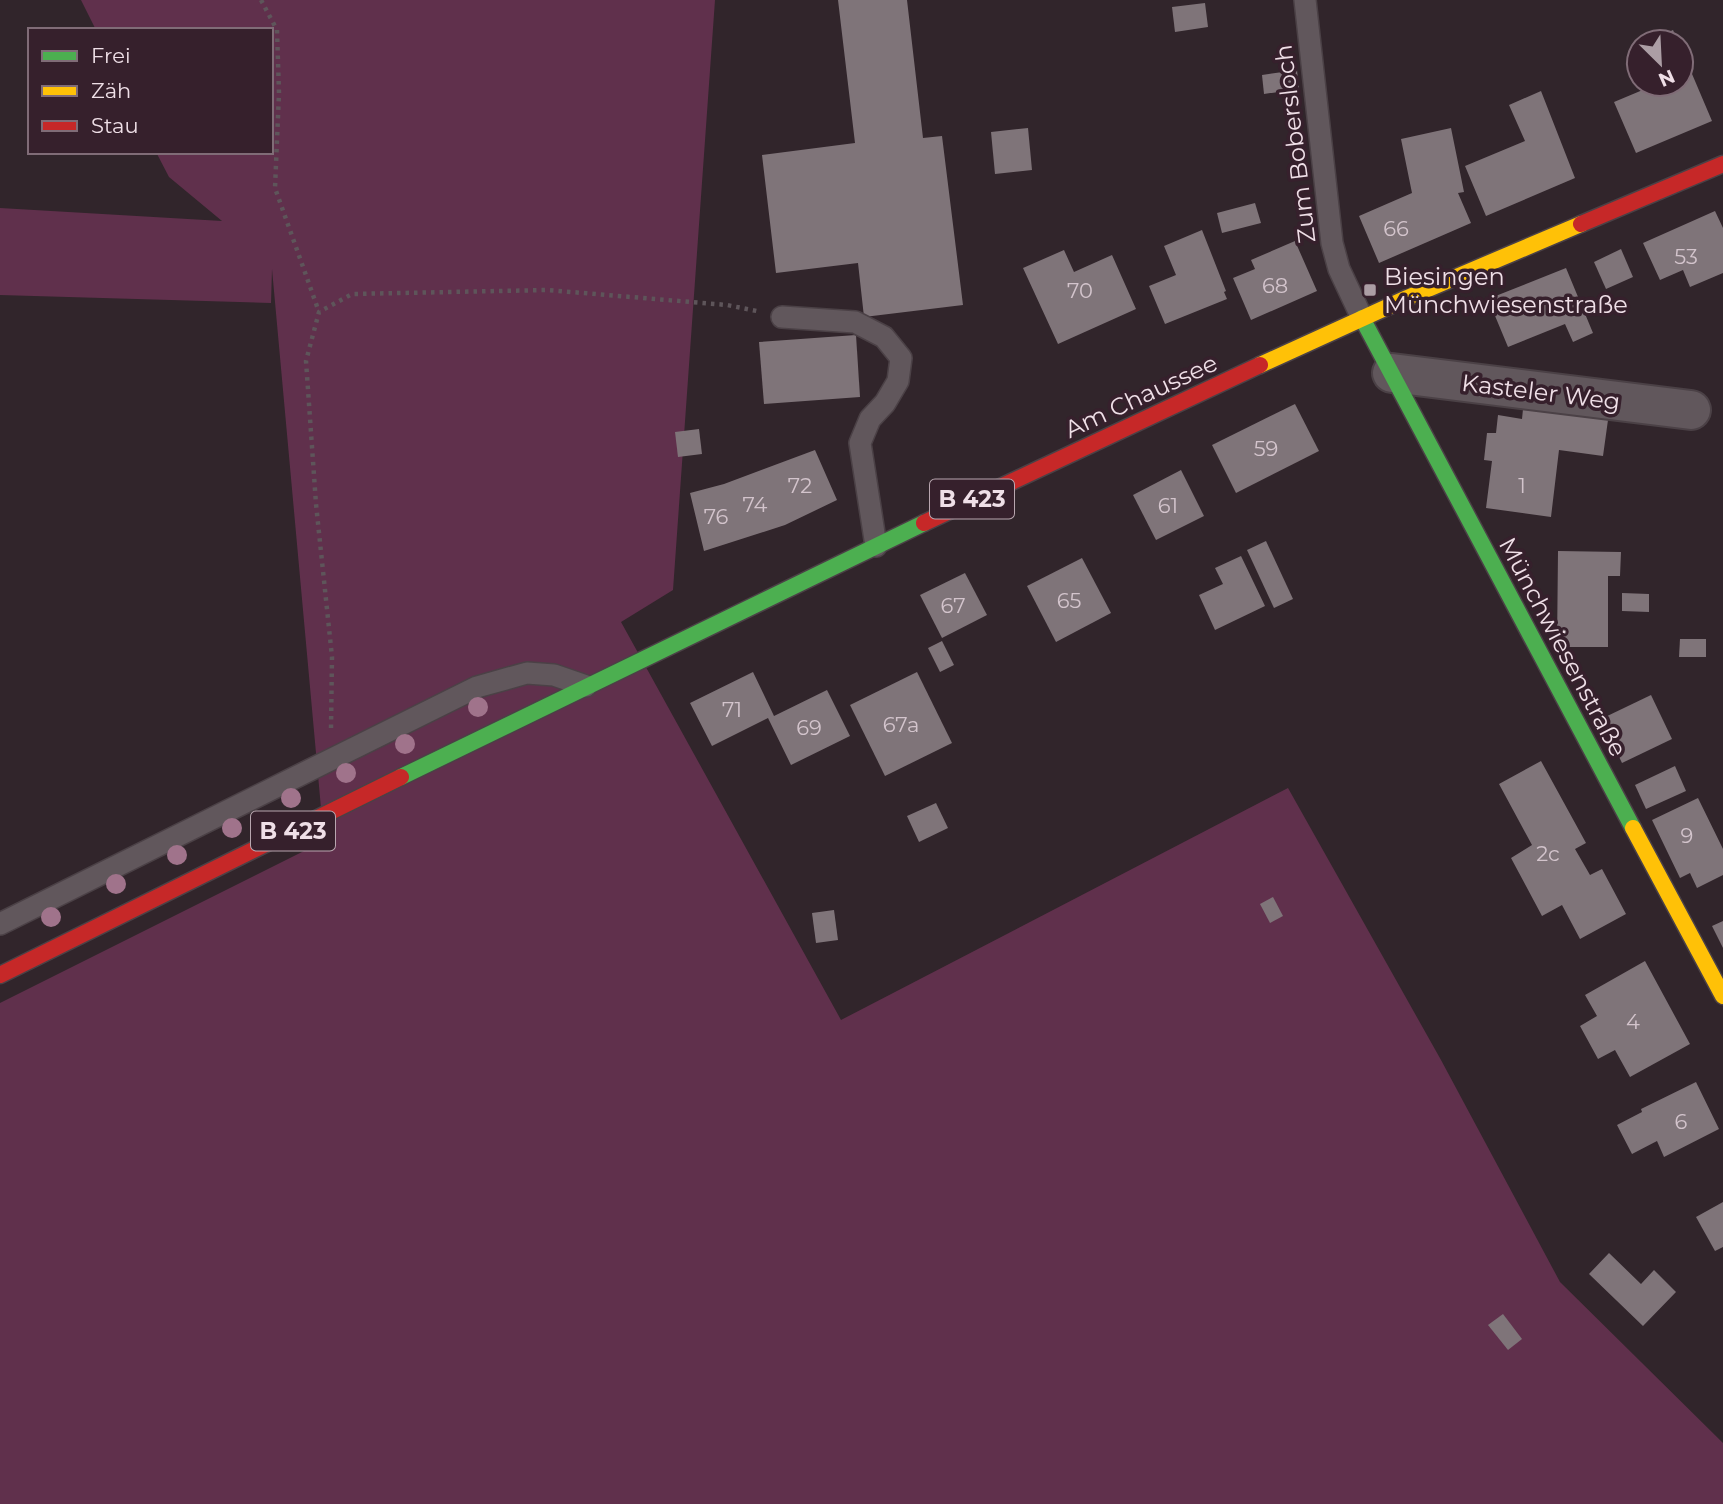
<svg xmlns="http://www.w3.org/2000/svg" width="1723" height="1504" viewBox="0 0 1723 1504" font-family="Montserrat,sans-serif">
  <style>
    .green { fill: #60304c }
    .building { fill: #7f7479 }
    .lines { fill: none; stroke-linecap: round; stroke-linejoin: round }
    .lane-casing { stroke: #4b4146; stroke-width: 24 }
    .street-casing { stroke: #4b4146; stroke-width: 42 }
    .fast-casing { stroke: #4b4146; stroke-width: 19 }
    .slow-casing { stroke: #4b4146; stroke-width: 19 }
    .jam-casing { stroke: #4b4146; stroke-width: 19 }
    .path { stroke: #5e555a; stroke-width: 4.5; stroke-dasharray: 3.5 5; stroke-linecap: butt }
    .lane { stroke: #61575c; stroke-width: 21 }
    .street { stroke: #61575c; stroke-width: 38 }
    .fast { stroke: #4caf50; stroke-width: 16 }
    .slow { stroke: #ffc107; stroke-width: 16 }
    .jam { stroke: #c62828; stroke-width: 16 }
    .tree { fill: #a0738b }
    .poi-dot { fill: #ac9ea5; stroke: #36202c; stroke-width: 2.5 }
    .labels { text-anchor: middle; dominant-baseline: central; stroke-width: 7; stroke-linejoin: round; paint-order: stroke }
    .number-label { font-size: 21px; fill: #d3c4cc }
    .shield { fill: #36202c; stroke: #b8a6af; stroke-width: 2 }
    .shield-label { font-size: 23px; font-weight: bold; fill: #efdfe7 }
    .street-label { font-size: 24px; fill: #efdfe7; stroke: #36202c }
    .poi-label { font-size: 24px; fill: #efdfe7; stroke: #36202c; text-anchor: start }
  </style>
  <rect width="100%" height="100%" fill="#31252b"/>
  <path class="green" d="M81,0H715L673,590L621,622L841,1020L1288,788L1441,1060L1560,1282L1723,1443V1504H0V1003L324,841L272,269L271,303L0,295V208L222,221L169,177L156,152H271V30H96Z"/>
  <g class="building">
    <path d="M838,0H907L923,138L942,136L963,305L864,317L858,263L776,273L762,155L855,143Z"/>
    <path d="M1205,3L1208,27L1175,32L1172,7Z"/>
    <path d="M1673,30L1678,42H1647Z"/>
    <path d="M1681,48L1712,121L1636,153L1614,102L1657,84H1681Z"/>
    <path d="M1297,70L1299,89L1264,94L1262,75Z"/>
    <path d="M1541,91L1575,178L1486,216L1465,166L1525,141L1509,105Z"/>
    <path d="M1028,128L1032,170L995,174L991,132Z"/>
    <path d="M1451,128L1464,192L1458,193L1471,223L1379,263L1359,216L1412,193L1401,139Z"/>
    <path d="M1255,203L1261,223L1222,233L1217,213Z"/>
    <path d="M1715,211L1723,228V273L1690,287L1683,270L1660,280L1643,243Z"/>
    <path d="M1202,230L1226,291L1224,292L1227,299L1165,324L1149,286L1176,275L1164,246Z"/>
    <path d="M1295,241L1317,291L1251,320L1233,278L1255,269L1251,260Z"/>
    <path d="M1621,249L1633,277L1606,289L1594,262Z"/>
    <path d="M1064,250L1074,272L1112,255L1136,309L1058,344L1023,268Z"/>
    <path d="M1566,268L1593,333L1573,342L1565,324L1508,347L1488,299Z"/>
    <path d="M856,335L860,397L764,404L759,342Z"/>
    <path d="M1295,404L1319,451L1236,493L1212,445Z"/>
    <path d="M1523,409L1608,420L1603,456L1559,450L1551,517L1486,508L1492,461L1484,460L1487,433H1496L1498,415L1522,419Z"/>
    <path d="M699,429L702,454L678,457L675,432Z"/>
    <path d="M815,450L837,500L785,525L704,551L690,493L724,484Z"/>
    <path d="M1181,470L1204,516L1156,540L1133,495Z"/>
    <path d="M1266,541L1293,599L1274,608L1247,550Z"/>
    <path d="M1558,551L1621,552L1620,576H1608V647H1557Z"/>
    <path d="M1241,556L1265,606L1215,630L1199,595L1223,584L1215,568Z"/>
    <path d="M1082,558L1111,613L1056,642L1027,586Z"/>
    <path d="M965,573L987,615L942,638L920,595Z"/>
    <path d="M1622,593L1649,594V612L1622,611Z"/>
    <path d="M1680,639H1706V657H1679Z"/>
    <path d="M942,641L954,665L940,672L928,648Z"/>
    <path d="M753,672L774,716L827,690L850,736L791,765L768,718L712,746L690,703Z"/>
    <path d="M917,672L952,743L885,776L850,705Z"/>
    <path d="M1651,695L1672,739L1622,763L1601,719Z"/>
    <path d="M1541,761L1586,843L1575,849L1590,875L1602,869L1626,914L1580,939L1562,905L1542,916L1511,858L1532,845L1499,784Z"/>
    <path d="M1675,766L1686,791L1646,809L1635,785Z"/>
    <path d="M1698,798L1723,849V875L1697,888L1690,873L1680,878L1652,820Z"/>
    <path d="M936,803L948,828L919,842L907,816Z"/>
    <path d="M1273,897L1283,916L1270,923L1260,904Z"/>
    <path d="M834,910L838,940L816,943L812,913Z"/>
    <path d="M1723,921V948L1712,926Z"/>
    <path d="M1645,961L1690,1044L1630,1077L1615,1050L1598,1059L1580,1026L1597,1016L1585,995Z"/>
    <path d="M1696,1082L1719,1129L1664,1157L1657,1141L1632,1154L1617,1125L1642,1112L1641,1109Z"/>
    <path d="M1723,1202V1247L1715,1251L1696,1217Z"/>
    <path d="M1609,1253L1641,1284L1654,1270L1676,1292L1643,1326L1589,1274Z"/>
    <path d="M1503,1314L1522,1339L1508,1350L1488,1325Z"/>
  </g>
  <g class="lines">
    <g class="lane-casing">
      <g id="lane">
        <path d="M1305,0L1332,243L1339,269L1362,318"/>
        <path d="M782,317L855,322L884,337L901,358L898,381L885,403L870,419L860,443L876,546"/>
        <path d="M0,924L477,687L527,673L554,675L586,686"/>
      </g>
    </g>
    <g class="street-casing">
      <path id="street" d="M1392,373L1691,410"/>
    </g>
    <g class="fast-casing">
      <g id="fast">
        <path d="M1362,318L1633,828"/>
        <path d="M401,777L924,523"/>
      </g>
    </g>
    <g class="slow-casing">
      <g id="slow">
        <path d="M1260,365L1407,298L1581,224"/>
        <path d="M1633,828L1723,996"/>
      </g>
    </g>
    <g class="jam-casing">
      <g id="jam">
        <path d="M1581,224L1723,164"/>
        <path d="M924,523L1260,365"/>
        <path d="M0,975L401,777"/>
      </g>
    </g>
    <g class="path">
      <path d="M261,0L277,30L279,93L275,188L319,312"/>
      <path d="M331,728L332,657L316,504L306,361L319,312L352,294L547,290L727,305L757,311"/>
    </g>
    <use href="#lane" class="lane"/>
    <use href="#street" class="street"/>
    <use href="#fast" class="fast"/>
    <use href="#slow" class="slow"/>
    <use href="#jam" class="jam"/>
  </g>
  <g class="tree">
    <circle cx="478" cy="707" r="10"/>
    <circle cx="405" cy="744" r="10"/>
    <circle cx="346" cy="773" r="10"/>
    <circle cx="291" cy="798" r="10"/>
    <circle cx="232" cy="828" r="10"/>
    <circle cx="177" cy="855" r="10"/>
    <circle cx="116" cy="884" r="10"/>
    <circle cx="51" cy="917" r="10"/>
  </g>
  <rect class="poi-dot" x="1363" y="283" width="14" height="14" rx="3.5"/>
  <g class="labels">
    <g class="number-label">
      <text x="1396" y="228">66</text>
      <text x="1686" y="256">53</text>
      <text x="1275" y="285">68</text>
      <text x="1080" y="290">70</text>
      <text x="1266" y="448">59</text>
      <text x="800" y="485">72</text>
      <text x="1522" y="485">1</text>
      <text x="755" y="504">74</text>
      <text x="1168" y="505">61</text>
      <text x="716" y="516">76</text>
      <text x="1069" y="600">65</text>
      <text x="953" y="605">67</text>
      <text x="732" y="709">71</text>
      <text x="901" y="724">67a</text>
      <text x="809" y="727">69</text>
      <text x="1687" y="835">9</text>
      <text x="1548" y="853">2c</text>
      <text x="1633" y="1021">4</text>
      <text x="1681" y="1121">6</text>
    </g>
    <g class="shield">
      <rect x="930" y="479.5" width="84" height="39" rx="5"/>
      <rect x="251" y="811.5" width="84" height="39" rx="5"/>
    </g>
    <g class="shield-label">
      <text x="972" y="499">B 423</text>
      <text x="293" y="831">B 423</text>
    </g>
    <g class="street-label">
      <text transform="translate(1295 144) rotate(-97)">Zum Bobersloch</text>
      <text transform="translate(1541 392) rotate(7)">Kasteler Weg</text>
      <text transform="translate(1141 396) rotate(-25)">Am Chaussee</text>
      <text transform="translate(1563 647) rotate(62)">Münchwiesenstraße</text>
    </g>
    <g class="poi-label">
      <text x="1384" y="276">Biesingen<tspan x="1384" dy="28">Münchwiesenstraße</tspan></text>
    </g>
  </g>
  <rect x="28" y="28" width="245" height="126" fill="#36202c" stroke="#806c77" stroke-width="2"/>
  <rect x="42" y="51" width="35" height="10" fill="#4caf50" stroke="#806c77" stroke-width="2"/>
  <text x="91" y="63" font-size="21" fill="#efdfe7">Frei</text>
  <rect x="42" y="86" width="35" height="10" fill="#ffc107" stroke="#806c77" stroke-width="2"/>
  <text x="91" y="98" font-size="21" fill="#efdfe7">Zäh</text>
  <rect x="42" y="121" width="35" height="10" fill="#c62828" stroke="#806c77" stroke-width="2"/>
  <text x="91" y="133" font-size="21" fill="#efdfe7">Stau</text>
  <g transform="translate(1660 63) rotate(156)"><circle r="33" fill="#36202c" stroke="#806c77" stroke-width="2"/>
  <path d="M0-5L12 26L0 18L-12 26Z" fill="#ac9ea5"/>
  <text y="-10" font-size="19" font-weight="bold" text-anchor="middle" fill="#efdfe7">N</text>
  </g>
</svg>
